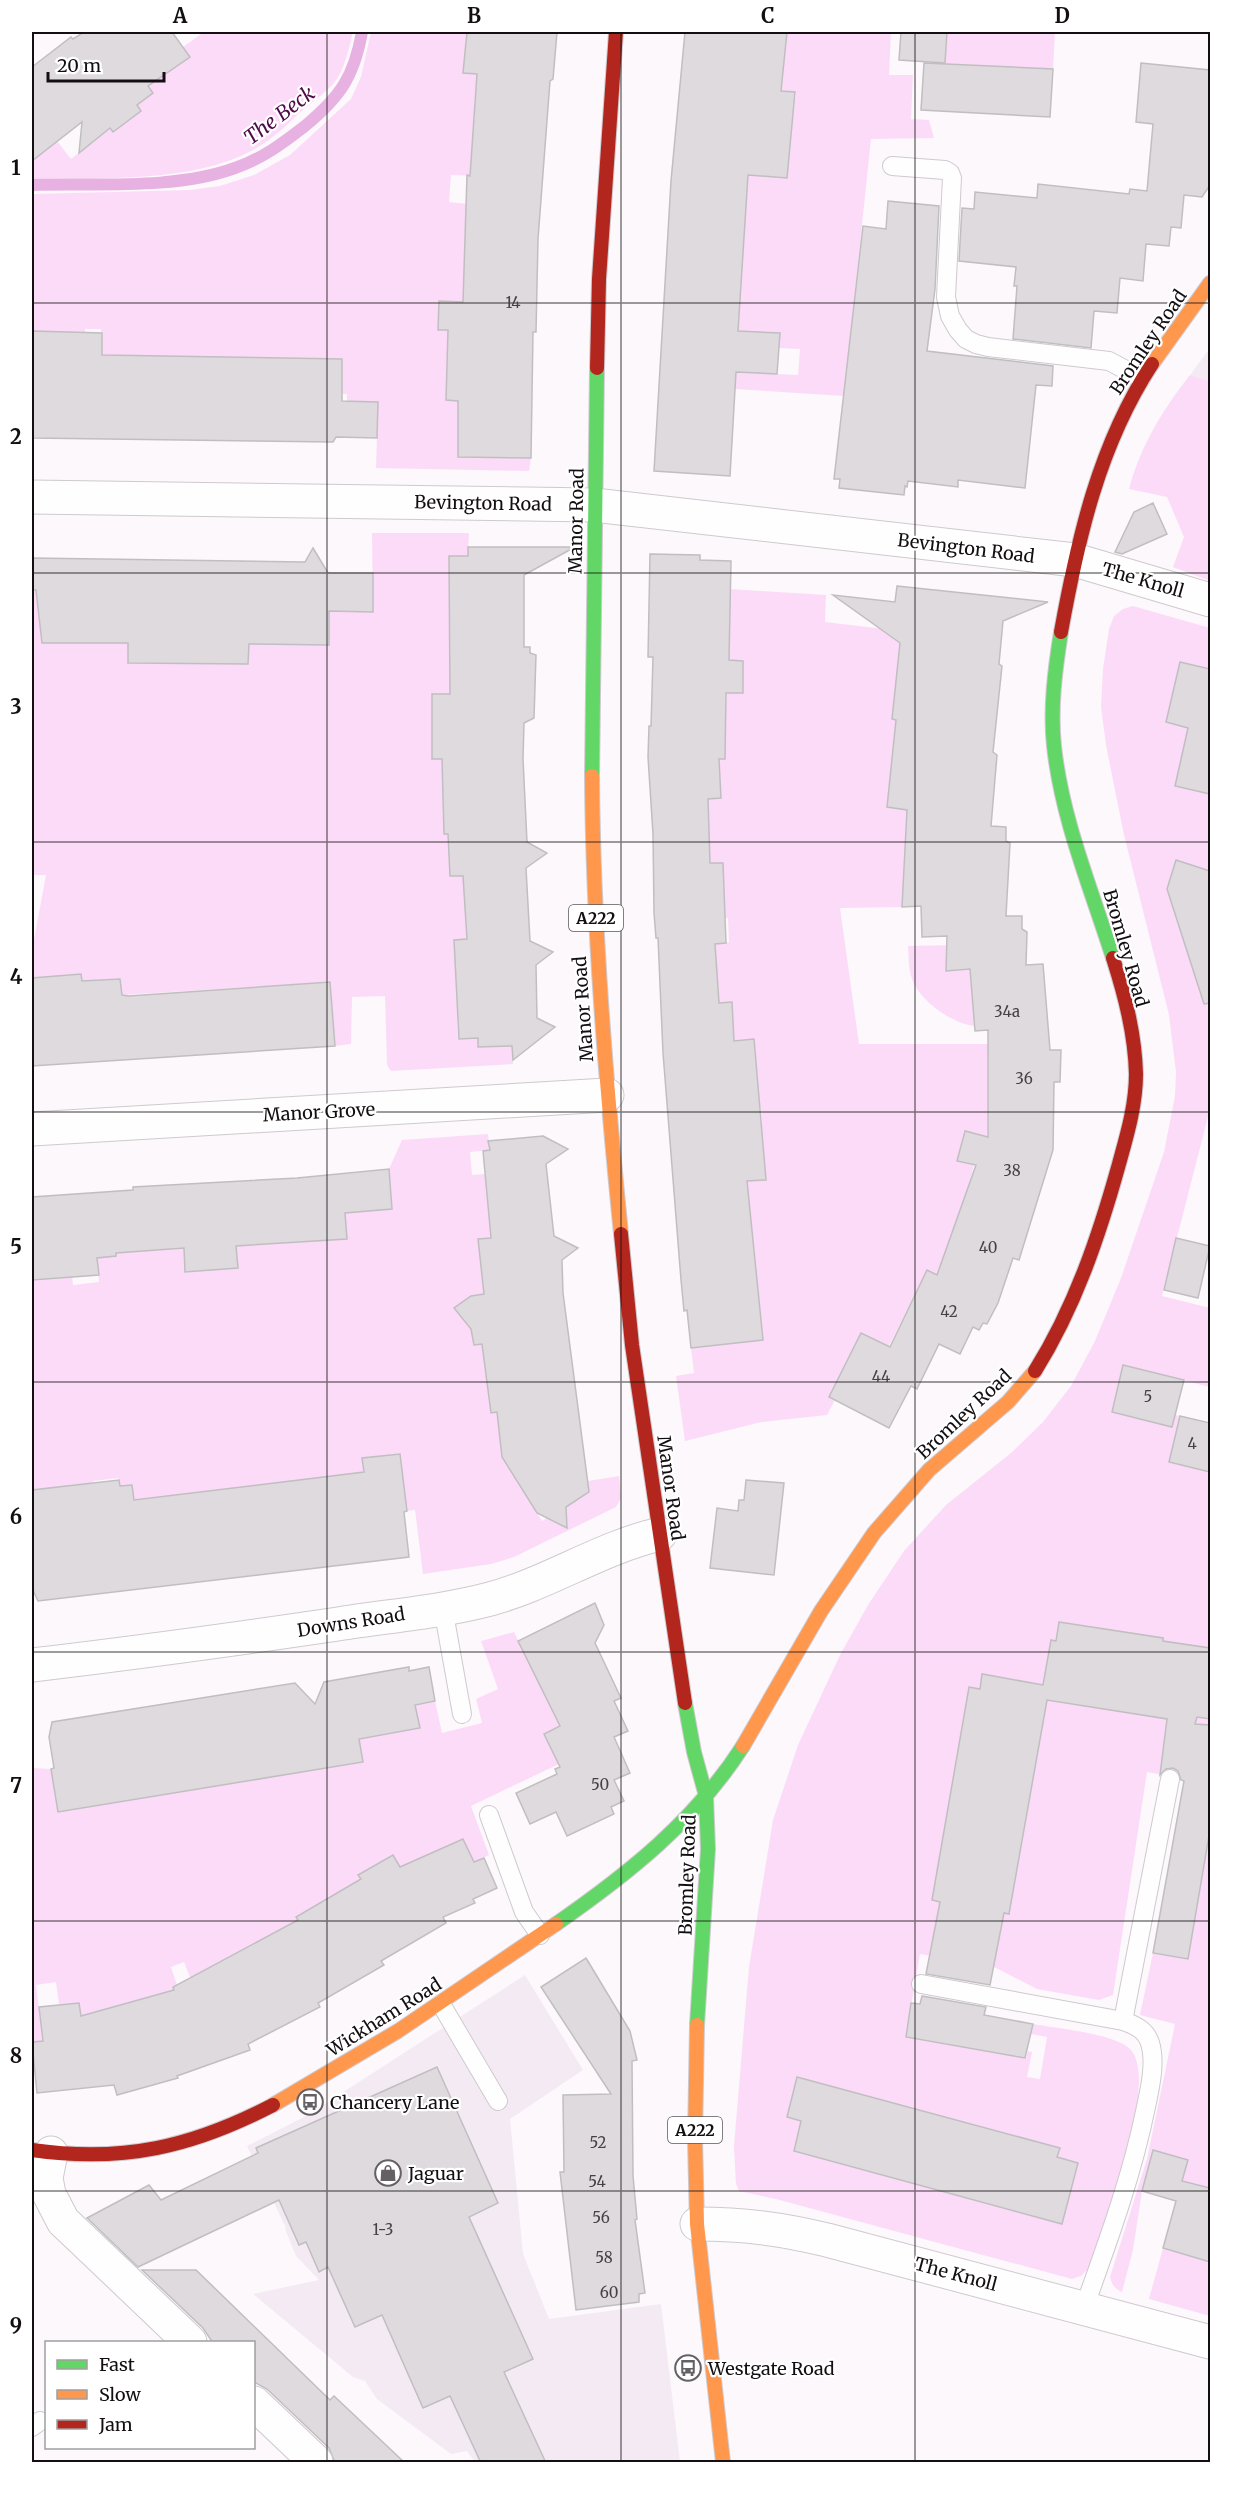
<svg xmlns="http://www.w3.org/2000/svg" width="1242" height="2494" viewBox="0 0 1242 2494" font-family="Merriweather,serif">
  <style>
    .built { fill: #f4eaf3 }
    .green { fill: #fcdbf8 }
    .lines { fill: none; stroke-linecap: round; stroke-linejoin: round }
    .stream { stroke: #e7b2e1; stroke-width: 12 }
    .building { fill: #dedade; stroke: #c1bec1; stroke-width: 1.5 }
    .lane-casing { stroke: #cecace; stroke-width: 20 }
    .street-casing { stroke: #cecace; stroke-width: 35 }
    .fast-casing { stroke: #cecace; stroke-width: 16 }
    .slow-casing { stroke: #cecace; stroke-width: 16 }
    .jam-casing { stroke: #cecace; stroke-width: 16 }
    .lane { stroke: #fffeff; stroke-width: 18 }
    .street { stroke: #fffeff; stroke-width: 33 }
    .fast { stroke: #63d668; stroke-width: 14 }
    .slow { stroke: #ff974d; stroke-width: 14 }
    .jam { stroke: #b3261e; stroke-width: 14 }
    .grid { fill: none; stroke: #120e11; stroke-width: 1.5; stroke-opacity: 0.55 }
    .labels { text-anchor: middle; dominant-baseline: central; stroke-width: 4.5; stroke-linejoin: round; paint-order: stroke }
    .number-label { font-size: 15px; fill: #454144 }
    .shield { fill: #fff; stroke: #595658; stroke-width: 1.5 }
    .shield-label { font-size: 16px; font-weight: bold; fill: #120e11 }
    .street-label { font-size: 18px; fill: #120e11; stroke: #fff }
    .poi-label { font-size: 18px; fill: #120e11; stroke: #fff; text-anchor: start }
    .water-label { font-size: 20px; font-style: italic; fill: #4e0b4a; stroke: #fff }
    .neatline { fill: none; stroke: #120e11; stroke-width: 2 }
    .grid-label { font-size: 20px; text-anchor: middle; font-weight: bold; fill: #120e11 }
  </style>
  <rect width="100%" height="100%" fill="#fcf8fc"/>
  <g class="built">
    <path d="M1210,348V381L1190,375Z"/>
    <path d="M525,1975L583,2070L510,2119L523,2254L549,2319L661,2304L680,2462H475L467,2451L451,2454L377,2399L365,2381L353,2377L253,2294L319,2280L296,2256L285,2229L286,2228L247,2146L306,2116Z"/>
  </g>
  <g class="green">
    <path d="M124,32H145L172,69L189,57L183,47L204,32H353C349,48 345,69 334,83C324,94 311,103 299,113C285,127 270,141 253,150C190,184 101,177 32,179V161L57,141L71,159L98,138L49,72L125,91L140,102L153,93L142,78L152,70Z"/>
    <path d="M371,32H467L463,73L496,76L475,93L474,121L485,122L482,176L451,175L449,202L468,204L464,274L476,302L439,301L438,330L460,331L459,373H447L446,400L470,401L458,429V457L531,458L529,471L376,468L378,402L347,401V394H342V359L102,355L101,329H85V355L61,332L33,331L32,354V194L190,190L220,186L254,175L290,155L351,99L361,77Z"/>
    <path d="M787,32H891L889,75H913L911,119L929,120L934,138L871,139L844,396L735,389L736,372L798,375L800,349L779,348L738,331L748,175L787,178L788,163L753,108L794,111L796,93L755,89L759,44L786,47Z"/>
    <path d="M947,32H1055L1053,69L945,64Z"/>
    <path d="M1190,375L1210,381V581L1173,567L1184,537L1167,497L1129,489C1141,445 1162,411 1190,375Z"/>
    <path d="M372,533H469L468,556L449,557V612H462V644L449,645V668H469V694L432,695V759H467V833L463,876L467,939L454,940L455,964L469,1015L457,1016L458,1039L478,1038V1047L512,1046L513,1064L391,1071L387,1065L385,996L352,997L351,1044L335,1046L330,982L122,995L120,979L82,981L81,974L36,978L40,1031L32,1032V950L46,875H32V590H36L42,643L128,642V663L167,664L208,643L209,664H248L249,644L329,645V610L324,571L341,573V611L373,612Z"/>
    <path d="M730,589L826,595L825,622L901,631L898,658L941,663L937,697L895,692L892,719L896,720L887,807L907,810L902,907L840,908L859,1044H988L987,1136L964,1131L957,1161L974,1165L966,1195L937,1275L927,1270L889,1346L861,1333L829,1397L835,1400L827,1415L761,1422L685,1441L676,1376L694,1373L691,1348L728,1183L766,1179L762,1136L721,1128L762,1124L761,1108L757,1107L754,1039L715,1042L731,1002L719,1003L715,944L729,942L728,918L707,919L710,863L708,799L721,798L720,777L701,759H725L708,693H743V674L722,660L730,614Z"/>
    <path d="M1133,606L1210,628V1109L1162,1296L1210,1308V1387L1124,1366L1112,1412L1172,1427L1175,1415L1180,1416L1169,1461L1210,1472V1784L1147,1772L1113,1995L1099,2000L1037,1989L994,1967L920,1954L906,2037L1026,2058L1028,2051L1032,2052L1027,2077L1040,2079L1047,2037L1031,2034L1033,2024C1055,2028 1116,2034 1130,2049C1161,2080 1102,2230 1088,2269L1081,2276L1072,2279L776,2199L739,2191L736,2184L734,2146L749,1967L773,1820L798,1745L840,1655L868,1605L904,1551L946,1505L1011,1453L1043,1422L1071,1386L1095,1341L1121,1278L1164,1152L1175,1096L1176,1072L1169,1015L1124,835L1106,745L1101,707L1103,669L1109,629L1114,616L1123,609Z"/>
    <path d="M953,945L946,953V971L970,969L975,1026C952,1024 919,1000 912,979C908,968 909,957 908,946Z"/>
    <path d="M488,1134L490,1150L470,1152L472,1175L485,1174L491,1238L526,1288L475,1295L461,1303L459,1309L470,1322L474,1345L520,1339L535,1406L509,1467L542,1521L547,1518L552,1521L566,1513V1507L589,1492L588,1481L619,1476L621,1498L616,1507L514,1557L491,1564L423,1574L415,1510L407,1511L399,1454L362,1458L364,1473L134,1500L132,1485L120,1486L118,1478L93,1481L96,1505L45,1489L32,1490V1274V1280L70,1259L73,1285L99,1282L97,1258L116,1256L113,1218L138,1251L184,1248L185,1272L237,1268L235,1225L256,1245L347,1239L342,1174L354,1173L358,1212L392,1209L389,1169L402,1140Z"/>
    <path d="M514,1632L560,1726L584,1752L471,1806L489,1855L474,1862L463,1839L425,1856L411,1885L393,1855L359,1875L376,1906L331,1897L296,1917L313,1947L191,1980L184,1962L171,1967L177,1985L173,1987L184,2020L83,2038L79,2003L59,2005L56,1982L36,1985L43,2041L32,2042V1768L51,1769L58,1812L355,1719L382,1735L419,1728L415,1705L435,1701L442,1733L482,1723L476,1699L498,1689L481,1641Z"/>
    <path d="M1210,1833V2316L1149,2299L1176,2201L1142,2191L1133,2250L1122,2292C1115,2289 1112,2285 1110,2277L1147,2159L1175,2024L1140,2015L1153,1953L1188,1959Z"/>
  </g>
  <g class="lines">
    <path class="stream" d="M32,185C96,183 175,190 235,168C262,159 283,143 305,126C340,97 354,77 362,32"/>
  </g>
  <g class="building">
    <path d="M84,32H172L190,57L148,86L153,93L137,105L141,111L113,132L110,128L79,153L82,122L32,161V67L71,37L73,39Z"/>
    <path d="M467,32H557L553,79L550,81L538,239L536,332H533L531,458L458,457V401L446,400L448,330H438L439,301L463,302L467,175L470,176L477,74L463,73Z"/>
    <path d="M685,32H787L781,91L795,92L787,178L748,175L738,331L780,333L777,374L736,372L730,476L654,471L671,181Z"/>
    <path d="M901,32H947L945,63L899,60Z"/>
    <path d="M924,63L1053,69L1050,117L921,110Z"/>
    <path d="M1141,63L1210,70V185L1202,197L1184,195L1181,228L1171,227L1169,246L1146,244L1143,281L1120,278L1117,313L1094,311L1091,348L1013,339L1017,286H1014L1016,267L959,261L962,208L974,209L975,192L1037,198L1038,184L1129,194L1130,189L1147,191L1153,124L1136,122Z"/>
    <path d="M888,201L939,206L935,289L927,351L1053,366L1052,386L1036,385L1025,488L958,480V487L908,481L907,487L905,486L904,495L839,488L840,479H834L863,226L886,229Z"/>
    <path d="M33,331L102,333V355L342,359V401L378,402L377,438L336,437L333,442L32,438Z"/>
    <path d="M1153,503L1167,534L1122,554L1115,552L1134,512Z"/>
    <path d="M468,547H575L524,575V647H530V653L536,655L534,718L524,723L523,759L527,842L547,853L526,868L530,941L553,952L536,965L537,1018L555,1027L513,1060L512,1046L478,1047V1038L459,1039L454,940L467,939L463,876H450L448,834H444L442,759H432V694H450L449,556H468Z"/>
    <path d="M313,548L328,573H373V612L329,611V645L249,644L248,664L128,663V643H42L36,590H32V558L305,562Z"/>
    <path d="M650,554L700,555V560L731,561L729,660L743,661V693H726L725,759H719L721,798L708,799L710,863H723L726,943L715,944L719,1003L732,1002L734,1041L754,1039L766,1180L747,1181L763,1340L691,1348L687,1310L684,1311L681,1280L663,1053L658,938H656L654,913L653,834L648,757L649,726H651L653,657H648Z"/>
    <path d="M897,586L1048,602L1003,621L999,664L1002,666L993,752L997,755L991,826L1006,827V841L1010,843L1006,916H1022V929L1027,932L1026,965L1043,964L1050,1050H1061L1060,1082H1054L1053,1150L1019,1260L1013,1258L998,1303L987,1324L983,1323L979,1330L973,1327L960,1354L939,1344L917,1389L911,1386L889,1428L829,1397L861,1333L890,1347L927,1270L937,1275L976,1165L957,1161L965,1131L988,1137V1030L975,1031L970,969L946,971L947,936L922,937L921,906L902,907L907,810L887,807L896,720L892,719L900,643L833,595L895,602Z"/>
    <path d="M1180,662L1210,669V794L1175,786L1188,728L1166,722Z"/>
    <path d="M1176,860L1210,871V1003L1204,1004L1167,889Z"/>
    <path d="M81,974L82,981L120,979L122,995L129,996L330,982L335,1046L32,1066V978Z"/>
    <path d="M543,1136L568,1149L546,1164L554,1236L578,1248L562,1260L563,1293L589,1492L566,1507L567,1528L537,1513L502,1457L497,1412L491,1413L482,1344L474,1345L471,1329L454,1308L471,1296L484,1294L478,1239L491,1238L483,1151L490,1150L488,1141Z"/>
    <path d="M389,1169L392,1209L345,1213L347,1239L236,1246L238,1268L185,1272L184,1248L116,1253V1256L97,1258L99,1275L32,1280V1197L133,1190V1187L297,1178Z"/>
    <path d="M1176,1238L1210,1246L1198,1298L1164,1290Z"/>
    <path d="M1123,1365L1184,1380L1172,1427L1112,1412Z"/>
    <path d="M1180,1416L1210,1423V1472L1169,1462Z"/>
    <path d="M400,1454L407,1511L404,1512L409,1557L38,1601L32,1588V1490L119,1480L120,1486L132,1485L134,1500L364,1472L362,1458Z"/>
    <path d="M746,1480L784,1483L774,1575L710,1568L717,1508L738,1511L739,1500H744Z"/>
    <path d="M595,1603L604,1625L595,1643L621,1698L614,1701L628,1731L614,1737L630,1773L614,1780L624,1801L611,1807L614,1814L567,1836L556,1812L530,1824L516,1793L557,1774L555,1769L560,1767L544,1734L560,1726L518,1641Z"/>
    <path d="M1059,1622L1163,1638V1641L1210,1648V1719L1197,1717L1195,1724L1210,1725V1830L1188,1959L1153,1953L1184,1781L1181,1780L1178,1771L1173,1768L1166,1769L1160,1775L1167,1719L1047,1700L1009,1914L1004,1913L990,1985L926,1974L940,1902L932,1900L969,1687L980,1689L982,1674L1043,1685L1051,1640L1056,1641Z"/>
    <path d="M409,1667V1671L429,1667L435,1701L415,1705L420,1728L359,1739L363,1762L58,1812L51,1769L54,1768L49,1737L52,1722L295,1683L315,1704L324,1682Z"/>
    <path d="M463,1839L474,1862L484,1858L497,1888L473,1899L475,1903L443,1917L446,1923L381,1961L384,1965L318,2003L320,2007L248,2044L250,2050L177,2076L178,2078L117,2095L114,2085L37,2093L32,2042L43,2041L39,2007L79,2003L81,2016L174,1990L173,1987L298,1920L296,1917L361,1879L358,1875L393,1855L400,1867Z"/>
    <path d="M586,1958L630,2031L637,2060L632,2061L633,2176L637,2219L635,2220L645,2293L639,2294V2302L576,2310L560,2172H564L563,2095L611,2094L541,1987Z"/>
    <path d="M922,1996L986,2007L984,2015L1033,2024L1025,2058L906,2037L911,2003L920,2004Z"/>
    <path d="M437,2067L498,2203L469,2217L533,2359L504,2372L546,2463H481L450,2396L423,2408L382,2315L355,2327L328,2267L319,2272L306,2242L299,2245L279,2200L138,2267L87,2218L149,2185L161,2200L258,2153L256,2148Z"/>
    <path d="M797,2077L1060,2148L1057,2157L1078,2163L1062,2224L794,2151L801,2121L787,2117Z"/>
    <path d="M1153,2150L1188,2160L1182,2181L1210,2188V2262L1163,2248L1176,2201L1142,2191Z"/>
    <path d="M142,2270H196L330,2400L334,2396L405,2463H335L329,2448L267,2389L254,2382V2343H213L203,2328Z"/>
  </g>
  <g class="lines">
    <g class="lane-casing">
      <g id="lane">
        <path d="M892,166L945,170L950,173L952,178L946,297L950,316L958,330L966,339L976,344L988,347L1109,361L1141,378"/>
        <path d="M443,1608L462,1714"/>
        <path d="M489,1815L524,1912L540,1935"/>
        <path d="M921,1984L1123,2021C1135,2025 1146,2030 1150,2043C1156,2062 1150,2088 1146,2107C1132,2176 1108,2241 1084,2308"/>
        <path d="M441,2004L498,2101"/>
        <path d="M1123,2021L1170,1779"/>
        <path d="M32,2427L40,2421"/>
      </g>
    </g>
    <g class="street-casing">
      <g id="street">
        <path d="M32,497L594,505L1075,560L1210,600"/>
        <path d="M32,1129L607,1095"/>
        <path d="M32,1665C134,1653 236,1639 338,1624C388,1616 441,1612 490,1599C549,1583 600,1548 660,1534"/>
        <path d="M51,2153L46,2178L49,2194L63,2221L190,2342"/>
        <path d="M697,2224C744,2224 781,2229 827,2240L1210,2342"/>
        <path d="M254,2403L316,2462"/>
      </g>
    </g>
    <g class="fast-casing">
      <g id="fast">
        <path d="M1061,632C1055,670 1050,708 1054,746C1062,820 1091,888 1113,958"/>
        <path d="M592,776L597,368"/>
        <path d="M685,1703L694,1752L706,1796L708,1849L697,2025"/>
        <path d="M556,1924C628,1874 695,1821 743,1746"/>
      </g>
    </g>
    <g class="slow-casing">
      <g id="slow">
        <path d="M1152,364L1210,283"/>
        <path d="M592,776C593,929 606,1082 621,1234"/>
        <path d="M743,1746L821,1611L874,1533L929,1470L1008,1402L1035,1371"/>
        <path d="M697,2025L695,2139L697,2224L723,2462"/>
        <path d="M273,2105L398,2031L556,1924"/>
      </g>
    </g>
    <g class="jam-casing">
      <g id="jam">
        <path d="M597,368L599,279L616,32"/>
        <path d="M1061,632C1078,538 1099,445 1152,364"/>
        <path d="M621,1234L632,1345L685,1703"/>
        <path d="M1035,1371C1075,1307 1099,1236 1119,1164C1127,1135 1136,1105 1136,1074C1135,1034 1125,996 1113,958"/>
        <path d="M32,2150C123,2163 192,2147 273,2105"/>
      </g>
    </g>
    <use href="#lane" class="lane"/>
    <use href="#street" class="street"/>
    <use href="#fast" class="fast"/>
    <use href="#slow" class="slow"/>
    <use href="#jam" class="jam"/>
  </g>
  <path class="grid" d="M327,32V2462M621,32V2462M915,32V2462M32,303H1210M32,573H1210M32,842H1210M32,1112H1210M32,1382H1210M32,1652H1210M32,1921H1210M32,2191H1210"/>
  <defs>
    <g id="bus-ring" transform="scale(1.35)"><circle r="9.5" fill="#fff" stroke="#646063" stroke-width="1.5"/><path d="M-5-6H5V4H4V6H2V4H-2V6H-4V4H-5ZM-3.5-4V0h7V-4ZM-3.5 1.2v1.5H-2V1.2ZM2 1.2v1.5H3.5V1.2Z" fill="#646063"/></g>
    <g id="shop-ring" transform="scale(1.35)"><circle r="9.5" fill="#fff" stroke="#646063" stroke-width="1.5"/><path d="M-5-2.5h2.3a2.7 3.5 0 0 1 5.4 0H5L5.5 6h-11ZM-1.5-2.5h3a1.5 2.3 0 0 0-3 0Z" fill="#646063"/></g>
  </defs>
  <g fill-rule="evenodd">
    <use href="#bus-ring" x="310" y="2102"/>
    <use href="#shop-ring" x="388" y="2173"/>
    <use href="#bus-ring" x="688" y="2368"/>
  </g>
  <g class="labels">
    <g class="number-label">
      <text x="513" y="302">14</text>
      <text x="1007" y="1011">34a</text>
      <text x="1024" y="1078">36</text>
      <text x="1012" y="1170">38</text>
      <text x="988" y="1247">40</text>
      <text x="949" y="1311">42</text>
      <text x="881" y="1376">44</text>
      <text x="1148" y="1396">5</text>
      <text x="1192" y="1443">4</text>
      <text x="600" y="1784">50</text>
      <text x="598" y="2142">52</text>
      <text x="597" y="2181">54</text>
      <text x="601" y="2217">56</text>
      <text x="383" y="2229">1-3</text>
      <text x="604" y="2257">58</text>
      <text x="609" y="2292">60</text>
    </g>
    <g class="shield">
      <rect x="569" y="905" width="54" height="26" rx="4.5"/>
      <rect x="668" y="2117" width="54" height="26" rx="4.5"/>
    </g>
    <g class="shield-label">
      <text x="596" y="918">A222</text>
      <text x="695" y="2130">A222</text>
    </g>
    <g class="street-label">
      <text transform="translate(1148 342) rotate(-56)">Bromley Road</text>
      <text transform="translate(483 503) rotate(1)">Bevington Road</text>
      <text transform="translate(576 521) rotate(-89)">Manor Road</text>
      <text transform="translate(966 548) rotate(7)">Bevington Road</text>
      <text transform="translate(1143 580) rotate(16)">The Knoll</text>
      <text transform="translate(1126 948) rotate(74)">Bromley Road</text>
      <text transform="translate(583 1009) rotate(-94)">Manor Road</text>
      <text transform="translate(319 1112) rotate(-3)">Manor Grove</text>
      <text transform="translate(964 1414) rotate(-43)">Bromley Road</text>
      <text transform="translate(671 1488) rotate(82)">Manor Road</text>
      <text transform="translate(351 1622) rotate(-9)">Downs Road</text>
      <text transform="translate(687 1875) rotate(-88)">Bromley Road</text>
      <text transform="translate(384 2017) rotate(-32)">Wickham Road</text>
      <text transform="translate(956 2274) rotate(15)">The Knoll</text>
    </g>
    <g class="poi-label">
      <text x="330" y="2102">Chancery Lane</text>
      <text x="408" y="2173">Jaguar</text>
      <text x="708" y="2368">Westgate Road</text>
    </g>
    <g class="water-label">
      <text transform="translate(279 115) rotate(-37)">The Beck</text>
    </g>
  </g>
  <rect width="1242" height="2494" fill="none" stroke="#ffffff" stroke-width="66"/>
  <rect x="45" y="2341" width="210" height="108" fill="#ffffff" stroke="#a09fa0" stroke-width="1.5"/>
  <rect x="57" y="2360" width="30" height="9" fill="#63d668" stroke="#a09fa0" stroke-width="1.5"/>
  <text x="99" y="2371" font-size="18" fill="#120e11">Fast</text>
  <rect x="57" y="2390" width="30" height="9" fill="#ff974d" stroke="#a09fa0" stroke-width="1.5"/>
  <text x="99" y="2401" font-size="18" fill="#120e11">Slow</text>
  <rect x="57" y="2420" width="30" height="9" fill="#b3261e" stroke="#a09fa0" stroke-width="1.5"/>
  <text x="99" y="2431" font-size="18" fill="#120e11">Jam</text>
  <path d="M48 72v9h116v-9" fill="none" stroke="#120e11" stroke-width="3"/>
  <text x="57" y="72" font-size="18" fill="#120e11" stroke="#ffffff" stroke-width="4.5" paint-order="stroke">20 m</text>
  <rect x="33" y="33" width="1176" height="2428" class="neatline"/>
  <g class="grid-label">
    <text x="180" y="23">A</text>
    <text x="474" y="23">B</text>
    <text x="768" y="23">C</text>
    <text x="1062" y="23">D</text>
    <text x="16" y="175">1</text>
    <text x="16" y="444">2</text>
    <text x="16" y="714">3</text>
    <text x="16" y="984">4</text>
    <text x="16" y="1254">5</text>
    <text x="16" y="1524">6</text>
    <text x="16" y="1793">7</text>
    <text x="16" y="2063">8</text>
    <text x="16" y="2333">9</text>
  </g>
</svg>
